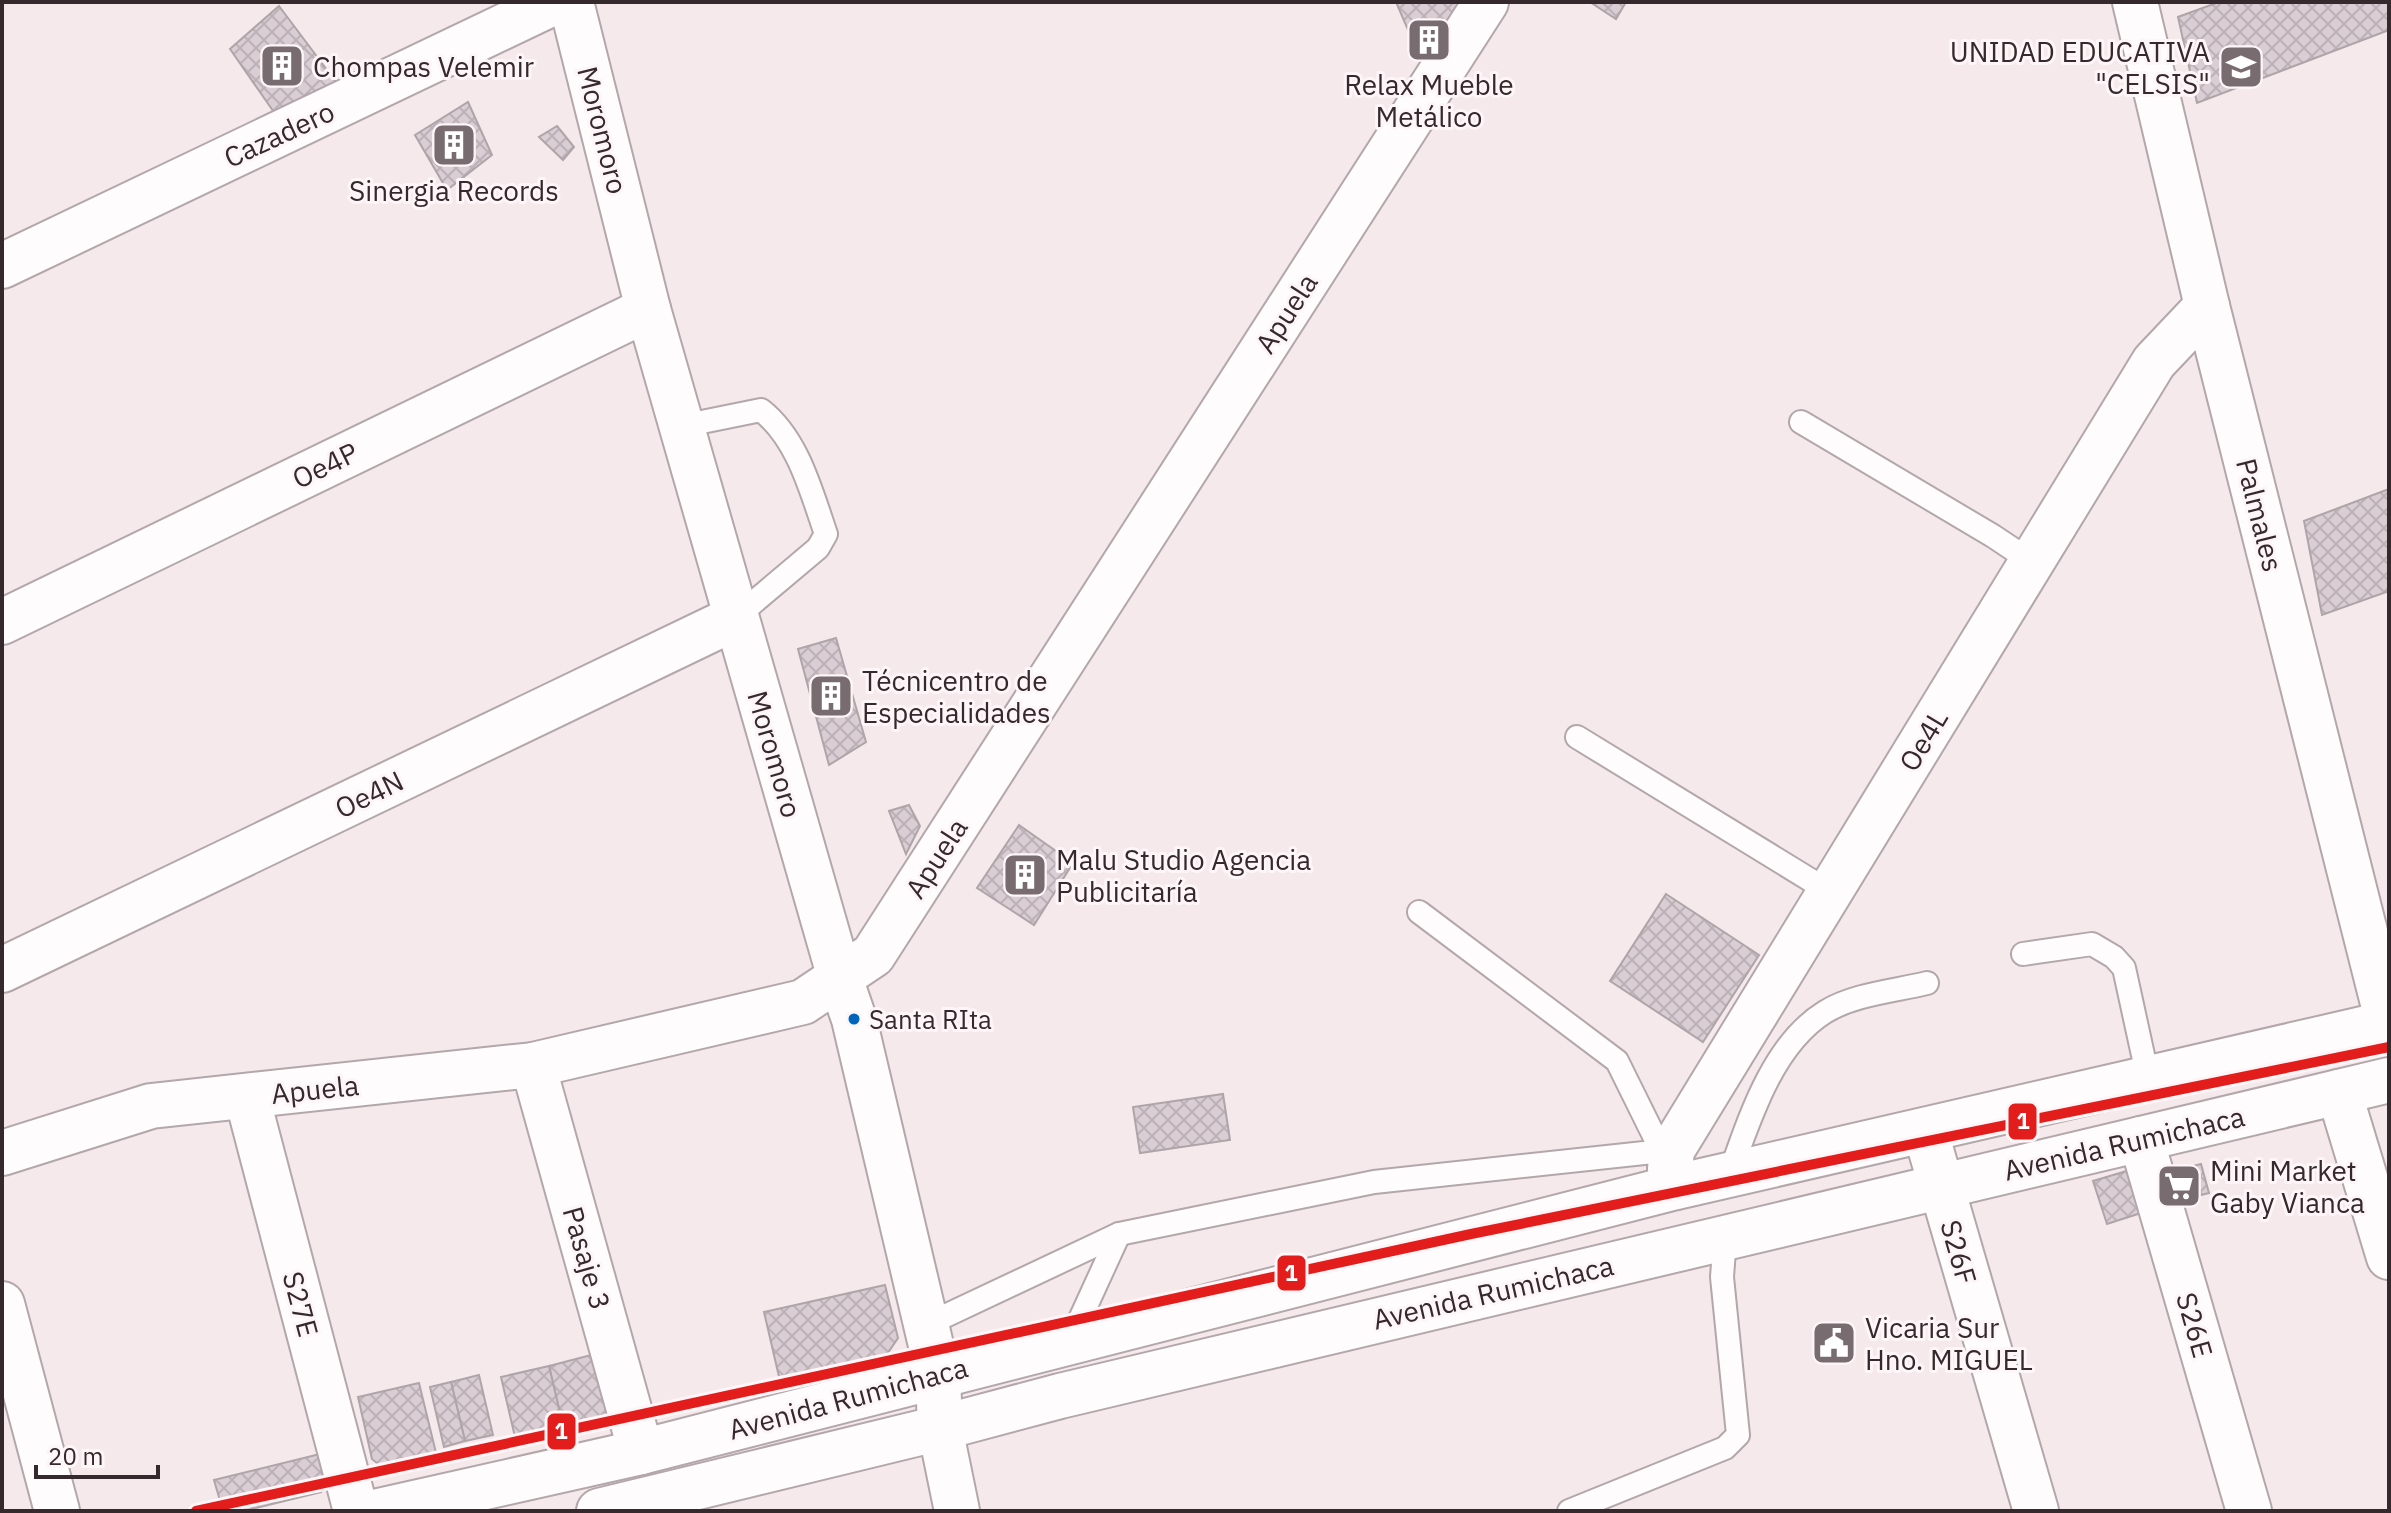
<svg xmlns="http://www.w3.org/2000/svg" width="2391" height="1513" viewBox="0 0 2391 1513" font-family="'IBM Plex Sans',sans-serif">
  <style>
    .building { fill: url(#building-cross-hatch); stroke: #afa5a9; stroke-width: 2 }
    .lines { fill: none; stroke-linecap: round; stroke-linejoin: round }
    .lane-casing { stroke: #b3a7ab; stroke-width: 26 }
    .street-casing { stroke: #b3a7ab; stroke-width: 48 }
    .secondary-casing { stroke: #b3a7ab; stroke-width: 48 }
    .lane { stroke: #fefcfc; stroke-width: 22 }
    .street { stroke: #fefcfc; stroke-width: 44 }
    .secondary { stroke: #fefcfc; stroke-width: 44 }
    .metro-1-casing { stroke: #fdf6f8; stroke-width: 16 }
    .metro-1 { stroke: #e31d1b; stroke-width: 10 }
    .bus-dot { fill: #0065bd; stroke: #fdf6f8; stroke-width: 3 }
    .labels { text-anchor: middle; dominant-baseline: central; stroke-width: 6; stroke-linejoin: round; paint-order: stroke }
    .bus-label { font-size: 26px; fill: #36292d; stroke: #fdf6f8; text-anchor: start }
    .poi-label { font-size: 28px; fill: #36292d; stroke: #fdf6f8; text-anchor: start }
    .street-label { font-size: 28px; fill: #36292d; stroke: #fdf6f8 }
    .line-badge { stroke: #fdf6f8; stroke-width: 3 }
    .badge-label { font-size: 22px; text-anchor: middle; font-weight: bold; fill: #fff }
  </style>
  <defs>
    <pattern id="building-cross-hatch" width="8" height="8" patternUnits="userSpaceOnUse" patternTransform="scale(2)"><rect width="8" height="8" fill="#daced4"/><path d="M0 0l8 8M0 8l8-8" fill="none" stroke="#bcb1b6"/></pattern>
  </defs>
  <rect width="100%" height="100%" fill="#f5e9ec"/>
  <g class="building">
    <path d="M1396,2H1463L1426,72Z"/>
    <path d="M1590,2H1626L1616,19Z"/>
    <path d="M2219,2H2389V30L2197,103L2178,17Z"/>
    <path d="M279,6L336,82L278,118L230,49Z"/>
    <path d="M468,102L492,155L447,190L415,135Z"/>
    <path d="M557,126L574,147L563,160L539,137Z"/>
    <path d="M2389,489V591L2322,615L2304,521Z"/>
    <path d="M836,638L866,742L829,765L798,649Z"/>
    <path d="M909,805L920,826L906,854L889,811Z"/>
    <path d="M1019,825L1073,863L1034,925L977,888Z"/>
    <path d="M1666,894L1759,955L1703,1042L1610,981Z"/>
    <path d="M1223,1094L1230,1140L1140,1153L1133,1107Z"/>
    <path d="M2201,1164L2209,1193L2170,1203L2163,1174Z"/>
    <path d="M2130,1170L2144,1212L2107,1224L2093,1181Z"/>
    <path d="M885,1285L898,1338L885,1357L780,1381L764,1312Z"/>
    <path d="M599,1353L616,1414L563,1426L549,1366Z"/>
    <path d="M549,1366L563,1426L515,1437L501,1377Z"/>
    <path d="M479,1375L493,1435L465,1441L451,1382Z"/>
    <path d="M451,1382L465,1441L444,1447L430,1387Z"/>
    <path d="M419,1383L438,1461L389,1473L372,1459L358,1397Z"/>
    <path d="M324,1453L327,1484L321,1492L244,1511H223L214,1480Z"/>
  </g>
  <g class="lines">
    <g class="lane-casing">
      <g id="lane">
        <path d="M1801,422L1993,536L2032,562"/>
        <path d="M682,426L761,410C798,439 811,491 826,534L818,548L735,618"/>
        <path d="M1577,737L1830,892"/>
        <path d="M1419,912L1617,1061L1662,1152"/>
        <path d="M2023,954L2092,944L2114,957L2124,968L2148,1078"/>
        <path d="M1729,1176C1749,1120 1772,1045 1825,1012C1854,994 1895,991 1927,983"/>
        <path d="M926,1325L1119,1234L1374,1182L1672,1150"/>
        <path d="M1070,1341L1119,1234"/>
        <path d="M1569,1511L1725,1448L1738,1435L1722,1277L1725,1237"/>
      </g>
    </g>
    <g class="street-casing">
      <g id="street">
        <path d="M2135,2L2207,306L2389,1027"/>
        <path d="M2,266L555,2"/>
        <path d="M2,622L648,309"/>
        <path d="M2,970L735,618"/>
        <path d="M533,1065L641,1452"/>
        <path d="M2339,1092L2389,1257"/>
        <path d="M247,1097L356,1511"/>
        <path d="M1925,1130L2036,1511"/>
        <path d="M2141,1139L2249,1511"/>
        <path d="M2,1153L151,1106L533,1065L803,1002L873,955L1486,2"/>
        <path d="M1676,1187L1670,1169L1672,1150L2154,362L2207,306"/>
        <path d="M2,1304L57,1511"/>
      </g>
    </g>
    <g class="secondary-casing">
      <g id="secondary">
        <path d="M571,2L648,309L840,978L854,1019L938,1375L940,1428L957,1511"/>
        <path d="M379,1511L641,1452L1676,1187L2389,1023"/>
        <path d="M599,1511L940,1428L1060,1396L2389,1080"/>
      </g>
    </g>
    <use href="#lane" class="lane"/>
    <use href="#street" class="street"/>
    <use href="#secondary" class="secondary"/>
    <g class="metro-1-casing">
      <path id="metro-1" d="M196,1511L1471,1234L2389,1047"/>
    </g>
    <use href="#metro-1" class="metro-1"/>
  </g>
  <defs>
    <g id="building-square" transform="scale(2.3)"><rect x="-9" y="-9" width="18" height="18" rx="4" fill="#796c70" stroke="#fdf6f8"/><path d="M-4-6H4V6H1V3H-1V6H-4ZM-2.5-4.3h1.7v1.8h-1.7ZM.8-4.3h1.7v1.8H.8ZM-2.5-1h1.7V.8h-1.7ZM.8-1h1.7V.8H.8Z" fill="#fff"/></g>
    <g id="school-square" transform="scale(2.3)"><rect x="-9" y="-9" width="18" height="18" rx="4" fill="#796c70" stroke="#fdf6f8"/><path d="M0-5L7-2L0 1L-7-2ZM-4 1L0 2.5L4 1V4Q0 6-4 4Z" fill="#fff"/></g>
    <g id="supermarket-square" transform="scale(2.3)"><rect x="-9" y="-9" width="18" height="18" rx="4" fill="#796c70" stroke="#fdf6f8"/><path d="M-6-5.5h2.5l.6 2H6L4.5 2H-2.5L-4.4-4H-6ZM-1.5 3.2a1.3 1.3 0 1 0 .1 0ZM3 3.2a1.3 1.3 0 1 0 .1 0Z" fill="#fff"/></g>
    <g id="civic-square" transform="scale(2.3)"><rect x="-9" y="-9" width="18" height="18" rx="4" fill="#796c70" stroke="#fdf6f8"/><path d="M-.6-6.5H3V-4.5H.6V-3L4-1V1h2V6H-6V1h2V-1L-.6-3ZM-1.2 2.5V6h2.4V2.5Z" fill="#fff"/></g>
  </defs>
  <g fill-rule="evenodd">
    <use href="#building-square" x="1429" y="40"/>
    <use href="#building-square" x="282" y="66"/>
    <use href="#school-square" x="2241" y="67"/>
    <use href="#building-square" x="454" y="145"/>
    <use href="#building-square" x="831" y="696"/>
    <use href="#building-square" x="1025" y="875"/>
    <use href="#supermarket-square" x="2179" y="1186"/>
    <use href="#civic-square" x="1834" y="1343"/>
  </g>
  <circle class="bus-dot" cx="854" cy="1019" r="7"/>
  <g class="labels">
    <g class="bus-label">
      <text x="869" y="1019">Santa RIta</text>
    </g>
    <g class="poi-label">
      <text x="2210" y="51" text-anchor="end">UNIDAD EDUCATIVA<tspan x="2210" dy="32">"CELSIS"</tspan></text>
      <text x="313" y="66">Chompas Velemir</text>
      <text x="1429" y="84" text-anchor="middle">Relax Mueble<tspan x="1429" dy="32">Metálico</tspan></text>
      <text x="454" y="190" text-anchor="middle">Sinergia Records</text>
      <text x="862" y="680">Técnicentro de<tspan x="862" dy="32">Especialidades</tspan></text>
      <text x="1056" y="859">Malu Studio Agencia<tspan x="1056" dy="32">Publicitaría</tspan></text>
      <text x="2210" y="1170">Mini Market<tspan x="2210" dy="32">Gaby Vianca</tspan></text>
      <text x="1865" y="1327">Vicaria Sur<tspan x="1865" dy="32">Hno. MIGUEL</tspan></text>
    </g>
    <g class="street-label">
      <text transform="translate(603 130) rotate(76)">Moromoro</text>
      <text transform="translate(279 134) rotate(-25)">Cazadero</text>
      <text transform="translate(1286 313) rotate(-57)">Apuela</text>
      <text transform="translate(325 465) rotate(-26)">Oe4P</text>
      <text transform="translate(2260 515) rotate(76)">Palmales</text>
      <text transform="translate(1923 740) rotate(-59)">Oe4L</text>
      <text transform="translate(775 754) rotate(74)">Moromoro</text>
      <text transform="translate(369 794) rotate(-26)">Oe4N</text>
      <text transform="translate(936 858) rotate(-57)">Apuela</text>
      <text transform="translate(315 1089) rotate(-6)">Apuela</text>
      <text transform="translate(2124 1143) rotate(-13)">Avenida Rumichaca</text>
      <text transform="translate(1959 1252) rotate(74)">S26F</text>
      <text transform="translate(587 1258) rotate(74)">Pasaje 3</text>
      <text transform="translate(1493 1292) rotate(-13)">Avenida Rumichaca</text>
      <text transform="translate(301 1304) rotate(75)">S27E</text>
      <text transform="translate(2195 1325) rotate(74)">S26E</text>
      <text transform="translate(848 1398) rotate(-15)">Avenida Rumichaca</text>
    </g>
  </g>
  <g class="line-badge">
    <rect x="2007" y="1102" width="31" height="39" rx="8" fill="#e31d1b"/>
    <rect x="1276" y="1254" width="31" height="38" rx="8" fill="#e31d1b"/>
    <rect x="546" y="1412" width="31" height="39" rx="8" fill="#e31d1b"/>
  </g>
  <g class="badge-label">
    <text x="2023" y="1129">1</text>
    <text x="1291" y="1281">1</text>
    <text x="561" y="1439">1</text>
  </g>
  <rect width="2391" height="1513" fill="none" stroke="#36292d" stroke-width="8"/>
  <path d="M36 1465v12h122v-12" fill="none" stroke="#36292d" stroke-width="4"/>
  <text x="48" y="1465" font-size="24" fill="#36292d" stroke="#fdf6f8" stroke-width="6" paint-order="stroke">20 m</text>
</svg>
